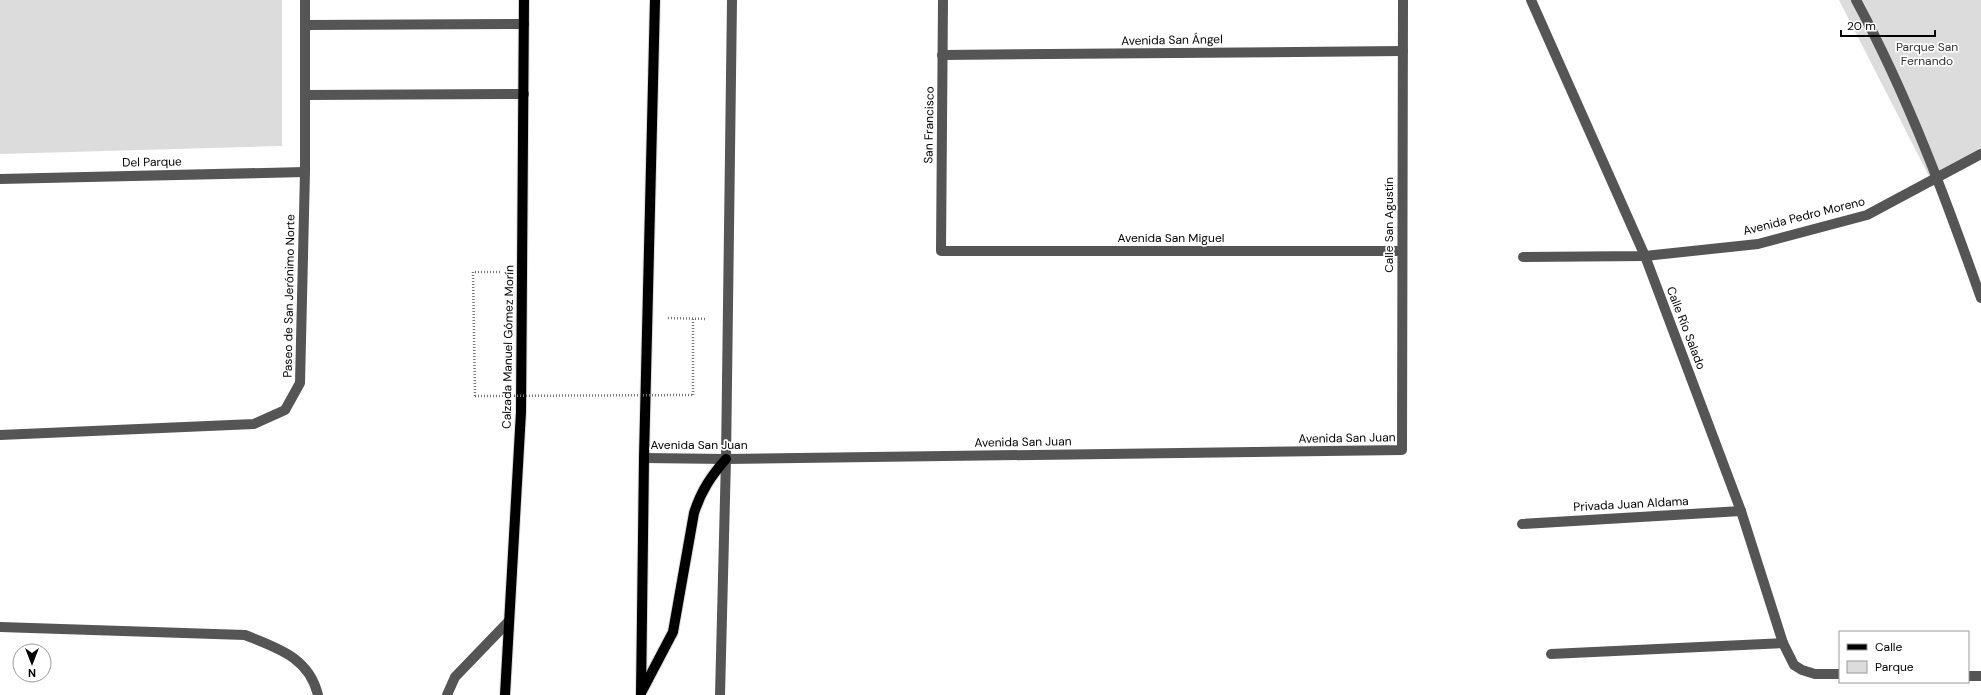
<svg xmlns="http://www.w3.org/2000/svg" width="1981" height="695" viewBox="0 0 1981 695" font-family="'DM Sans',sans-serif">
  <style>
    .green { fill: #dcdcdc }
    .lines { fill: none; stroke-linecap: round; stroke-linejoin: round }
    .major-casing { stroke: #dbdbdb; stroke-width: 12 }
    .path { stroke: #777; stroke-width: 2.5; stroke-dasharray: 1 2; stroke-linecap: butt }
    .minor { stroke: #555; stroke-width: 10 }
    .major { stroke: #000; stroke-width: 10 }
    .path-bridge { stroke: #777; stroke-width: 2.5; stroke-dasharray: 1 2; stroke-linecap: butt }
    .labels { text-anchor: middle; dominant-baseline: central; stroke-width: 3.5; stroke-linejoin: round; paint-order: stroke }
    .street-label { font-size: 12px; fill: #000; stroke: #fff }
    .park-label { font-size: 12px; fill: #333; stroke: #fff }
  </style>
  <rect width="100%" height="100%" fill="#fff"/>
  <g class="green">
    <path d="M0,0H282V146L0,154Z"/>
    <path d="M1839,0H1981V152L1932,182Z"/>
  </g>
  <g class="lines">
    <g class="major-casing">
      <g id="major">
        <path d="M642,691L673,632L694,513C701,491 711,476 726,459"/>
        <path d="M505,695L521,412L524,0"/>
        <path d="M641,695L644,458L655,0"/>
      </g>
    </g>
    <g class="path">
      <path d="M668,318L707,319"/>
      <path d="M693,395V319"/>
      <path d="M475,396L473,272H501"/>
    </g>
    <g class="minor">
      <path d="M943,0L941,251H1402"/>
      <path d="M1531,0L1645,256L1741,511L1783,643L1794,665L1802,670L1815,674H1840"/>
      <path d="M1856,0C1908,96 1945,197 1981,298"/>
      <path d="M305,25L524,24"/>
      <path d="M942,55L1403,51"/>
      <path d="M305,95L524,94"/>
      <path d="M0,179L305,172"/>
      <path d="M1523,257L1645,256L1758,244L1867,215L1981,154"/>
      <path d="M0,435L254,424L285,410L300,383L305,172V0"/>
      <path d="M644,458L726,459L1402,450L1403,0"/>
      <path d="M1522,524L1741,511"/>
      <path d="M0,627L245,635C277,648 309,657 318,695"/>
      <path d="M1551,654L1783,643"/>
      <path d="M1968,676H1981"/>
      <path d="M447,695L455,677L508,622"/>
      <path d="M720,695L726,459L732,0"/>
    </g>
    <use href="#major" class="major"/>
    <path class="path-bridge" d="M475,396L693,395"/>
  </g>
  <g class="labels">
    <g class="street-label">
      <text transform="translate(1172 40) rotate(-1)">Avenida San Ángel</text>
      <text transform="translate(929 125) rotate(-89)">San Francisco</text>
      <text transform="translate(152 162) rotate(-1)">Del Parque</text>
      <text transform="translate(1804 216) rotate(-14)">Avenida Pedro Moreno</text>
      <text transform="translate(1389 225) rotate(-90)">Calle San Agustín</text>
      <text x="1171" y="238">Avenida San Miguel</text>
      <text transform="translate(289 296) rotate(-89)">Paseo de San Jerónimo Norte</text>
      <text transform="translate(1686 328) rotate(69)">Calle Río Salado</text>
      <text transform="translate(508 347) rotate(-89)">Calzada Manuel Gómez Morín</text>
      <text transform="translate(1347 438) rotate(-1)">Avenida San Juan</text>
      <text transform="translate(1023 442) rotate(-1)">Avenida San Juan</text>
      <text x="699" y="445">Avenida San Juan</text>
      <text transform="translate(1631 504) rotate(-3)">Privada Juan Aldama</text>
    </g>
    <g class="park-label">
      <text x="1927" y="47">Parque San<tspan x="1927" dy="14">Fernando</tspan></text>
    </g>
  </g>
  <rect x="1839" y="631" width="130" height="52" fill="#ffffff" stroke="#999999"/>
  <rect x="1847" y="644" width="20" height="6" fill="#000000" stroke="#999999"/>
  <text x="1875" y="651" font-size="12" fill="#000000">Calle</text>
  <rect x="1847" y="661" width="20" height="12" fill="#dcdcdc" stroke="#999999"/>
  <text x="1875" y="671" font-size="12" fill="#000000">Parque</text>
  <g transform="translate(32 663) rotate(180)"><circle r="19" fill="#ffffff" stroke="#999999"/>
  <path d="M0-3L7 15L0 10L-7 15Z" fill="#000000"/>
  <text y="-6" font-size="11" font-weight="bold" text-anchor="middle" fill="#000000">N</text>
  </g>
  <path d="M1841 30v6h94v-6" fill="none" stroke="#000000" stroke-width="2"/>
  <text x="1847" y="30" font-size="12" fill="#000000" stroke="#ffffff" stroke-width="3" paint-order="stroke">20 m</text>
</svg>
